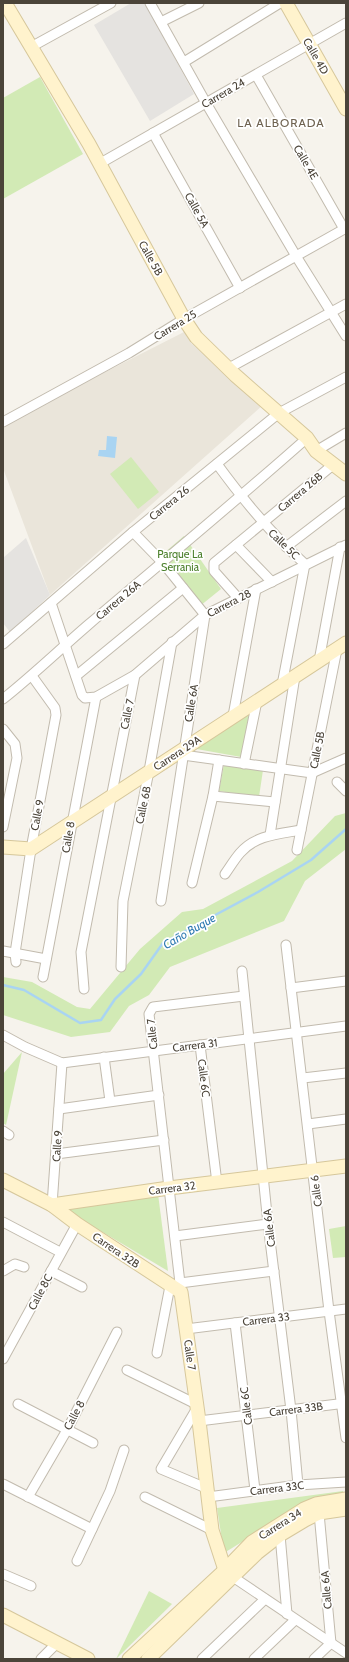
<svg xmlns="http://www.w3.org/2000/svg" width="349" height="1662" viewBox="0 0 349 1662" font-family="Cabin,sans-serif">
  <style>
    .residential { fill: #eae5da }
    .green { fill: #d2eab5 }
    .parking { fill: #e5e3e0 }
    .water { fill: #a9d4f2 }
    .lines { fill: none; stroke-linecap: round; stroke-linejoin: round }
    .stream { stroke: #a9d4f2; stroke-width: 2.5 }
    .street-casing { stroke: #c2bbae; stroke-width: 11 }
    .secondary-casing { stroke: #d6c79b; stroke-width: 15 }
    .street { stroke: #fff; stroke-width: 9 }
    .secondary { stroke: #fff3cd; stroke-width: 13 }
    .labels { text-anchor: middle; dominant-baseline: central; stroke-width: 3.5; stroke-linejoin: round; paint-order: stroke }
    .street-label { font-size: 11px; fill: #4b4439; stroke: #fff }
    .park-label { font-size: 11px; fill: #4a7f2a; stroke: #fff }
    .neighbourhood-label { font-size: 12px; letter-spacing: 1px; fill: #6e6250; stroke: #fff }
    .water-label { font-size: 12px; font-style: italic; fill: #2e7ab2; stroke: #fff }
  </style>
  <rect width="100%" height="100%" fill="#f6f3ec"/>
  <path class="residential" d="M184,332L191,343L263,405L50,595L3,468V424Z"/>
  <g class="green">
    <path d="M40,77L83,154L3,199V98Z"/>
    <path d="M131,457L159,492L138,509L110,474Z"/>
    <path d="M184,536L221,589L200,606L157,559Z"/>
    <path d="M250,710L241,757L191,748Z"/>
    <path d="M224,764L263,770L259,797L219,791Z"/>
    <path d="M346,813V849L305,881L284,921L170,967L149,995L129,1006L110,1032L71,1037L3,1015V977L32,982L77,1007L90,1009L140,949L182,912L203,909L292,861L335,816Z"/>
    <path d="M22,1052L6,1125L3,1123V1074Z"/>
    <path d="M158,1194L168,1271L62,1208Z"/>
    <path d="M346,1226V1257L333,1258L329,1229Z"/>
    <path d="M343,1491L344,1496L271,1524L224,1553L217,1508Z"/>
    <path d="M149,1591L172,1604L116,1659Z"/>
  </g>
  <g class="parking">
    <path d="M131,3H145L194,94L150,121L94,25Z"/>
    <path d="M26,538L50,595L10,632L3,623V558Z"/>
  </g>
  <path class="water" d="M107,436L117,437L115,458L98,456L99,450H106Z"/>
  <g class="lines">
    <path class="stream" d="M3,985L24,990L80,1023L101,1020L115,999L141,974L163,943L258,892L311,860L346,829"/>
    <g class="street-casing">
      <g id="street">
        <path d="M150,3L206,103L296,256L346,336"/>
        <path d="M161,22L199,3"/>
        <path d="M31,47L111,3"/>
        <path d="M184,62L280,3"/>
        <path d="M256,75L344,229"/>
        <path d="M153,133L240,288"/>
        <path d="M99,164L346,23"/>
        <path d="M229,368L346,304"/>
        <path d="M3,422L129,353L184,319L346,228"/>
        <path d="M316,451L346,433"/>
        <path d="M217,464C244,501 271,534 305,564L282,685"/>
        <path d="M133,532L163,563L205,615L161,901"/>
        <path d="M236,545L272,582"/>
        <path d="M286,547L346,501"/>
        <path d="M238,598L214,571V563L334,464"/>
        <path d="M51,603L82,695L85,698L96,697L135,675L205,615L346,545"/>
        <path d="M3,644L133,532L279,413L346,377"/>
        <path d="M319,661L340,547"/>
        <path d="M76,676L183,588"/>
        <path d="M3,699C32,676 59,650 88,625C161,563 235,502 307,438"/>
        <path d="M233,716L256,589"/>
        <path d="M3,729L15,744L17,758L3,827"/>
        <path d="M183,755L312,773L346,758"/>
        <path d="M244,764L257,701"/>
        <path d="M337,782L346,791"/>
        <path d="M213,796L275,802"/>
        <path d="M270,835L295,676"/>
        <path d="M297,850L337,649"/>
        <path d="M225,874C230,867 234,860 240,853C255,835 279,834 301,830"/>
        <path d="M192,883L213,796L219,760"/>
        <path d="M286,945L329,1311L346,1438"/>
        <path d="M3,951L46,959"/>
        <path d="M16,962L15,953L31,849L56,715L55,708L32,676"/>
        <path d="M121,967L123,901L149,771L172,642"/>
        <path d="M242,971L268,1224L291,1410L298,1485"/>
        <path d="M43,977L96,697"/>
        <path d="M291,988L346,981"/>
        <path d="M84,989L81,952L135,675"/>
        <path d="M3,1035L25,1047L62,1063L346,1026"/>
        <path d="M200,1045L217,1183"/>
        <path d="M104,1057L110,1101"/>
        <path d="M303,1078L346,1073"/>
        <path d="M59,1109L159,1095"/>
        <path d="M308,1124L346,1119"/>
        <path d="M3,1131L9,1135"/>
        <path d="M56,1154L164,1140"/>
        <path d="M52,1205L62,1063"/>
        <path d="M3,1222L60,1252"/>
        <path d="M175,1236L268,1224"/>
        <path d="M3,1271L15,1264L24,1267"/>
        <path d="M51,1271L82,1287"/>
        <path d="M180,1283L274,1271"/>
        <path d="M181,1292L149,1014L153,1007L244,996"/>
        <path d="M235,1323L255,1490"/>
        <path d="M186,1329L346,1309"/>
        <path d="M157,1353L170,1286"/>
        <path d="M3,1359L77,1224"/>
        <path d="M127,1370L196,1404"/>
        <path d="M18,1404L93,1443"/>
        <path d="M197,1408L161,1469L206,1488"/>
        <path d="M199,1421L346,1403"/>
        <path d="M3,1484L92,1529"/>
        <path d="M28,1497L67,1430L117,1332"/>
        <path d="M145,1497L212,1530"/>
        <path d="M208,1497L298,1485L346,1482"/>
        <path d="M280,1535L287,1614"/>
        <path d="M77,1561L110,1491L124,1450"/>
        <path d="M3,1574L31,1586"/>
        <path d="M233,1577L346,1653"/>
        <path d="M41,1659L57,1643"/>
        <path d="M202,1659L265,1599"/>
        <path d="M254,1659L295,1620"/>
        <path d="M314,1659L331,1643L319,1513"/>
      </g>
    </g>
    <g class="secondary-casing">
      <g id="secondary">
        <path d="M5,3L89,144L184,319L196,337L235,375L307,438L316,451L346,474"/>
        <path d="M286,3L346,109"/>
        <path d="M3,847L31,849L346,643"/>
        <path d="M3,1180L52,1205L77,1224L181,1292L199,1421L212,1530L225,1570"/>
        <path d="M52,1205L169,1188L346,1166"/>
        <path d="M3,1615L88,1659"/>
        <path d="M129,1659L225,1570L252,1542L304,1509L316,1504L346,1499"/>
        <path d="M148,1659L257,1553L280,1535L305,1520L319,1513L346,1509"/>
      </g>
    </g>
    <use href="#street" class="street"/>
    <use href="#secondary" class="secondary"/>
  </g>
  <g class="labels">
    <g class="street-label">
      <text transform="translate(316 56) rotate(60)">Calle 4D</text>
      <text transform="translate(223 93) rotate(-30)">Carrera 24</text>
      <text transform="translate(306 162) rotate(60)">Calle 4E</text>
      <text transform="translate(197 210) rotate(61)">Calle 5A</text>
      <text transform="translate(151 258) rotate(61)">Calle 5B</text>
      <text transform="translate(175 325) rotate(-31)">Carrera 25</text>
      <text transform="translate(300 492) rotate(-40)">Carrera 26B</text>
      <text transform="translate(169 503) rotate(-39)">Carrera 26</text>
      <text transform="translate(284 544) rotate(44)">Calle 5C</text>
      <text transform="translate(118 600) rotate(-40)">Carrera 26A</text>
      <text transform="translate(229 603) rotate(-27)">Carrera 28</text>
      <text transform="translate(191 703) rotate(-81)">Calle 6A</text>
      <text transform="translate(127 714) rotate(-78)">Calle 7</text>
      <text transform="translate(317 750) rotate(-79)">Calle 5B</text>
      <text transform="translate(177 753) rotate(-33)">Carrera 29A</text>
      <text transform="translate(143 805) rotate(-78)">Calle 6B</text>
      <text transform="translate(37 815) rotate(-79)">Calle 9</text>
      <text transform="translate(68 837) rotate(-80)">Calle 8</text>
      <text transform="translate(152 1034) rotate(-96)">Calle 7</text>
      <text transform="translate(195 1045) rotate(-7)">Carrera 31</text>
      <text transform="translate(204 1078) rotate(83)">Calle 6C</text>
      <text transform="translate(57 1146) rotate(-86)">Calle 9</text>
      <text transform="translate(172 1188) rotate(-7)">Carrera 32</text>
      <text transform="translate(316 1191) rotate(-97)">Calle 6</text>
      <text transform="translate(269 1228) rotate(-97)">Calle 6A</text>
      <text transform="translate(116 1250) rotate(34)">Carrera 32B</text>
      <text transform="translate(40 1292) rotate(-62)">Calle 8C</text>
      <text transform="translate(266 1319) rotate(-7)">Carrera 33</text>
      <text transform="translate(190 1355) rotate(82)">Calle 7</text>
      <text transform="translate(246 1406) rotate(-97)">Calle 6C</text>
      <text transform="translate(296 1409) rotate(-7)">Carrera 33B</text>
      <text transform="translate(74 1415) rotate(-62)">Calle 8</text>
      <text transform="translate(277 1488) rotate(-7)">Carrera 33C</text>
      <text transform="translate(280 1524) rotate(-32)">Carrera 34</text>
      <text transform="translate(326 1590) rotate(-95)">Calle 6A</text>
    </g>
    <g class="park-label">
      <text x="180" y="554">Parque La<tspan x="180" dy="13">Serrania</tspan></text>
    </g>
    <g class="neighbourhood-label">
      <text x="281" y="122">LA ALBORADA</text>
    </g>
    <g class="water-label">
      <text transform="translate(189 931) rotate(-30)">Caño Buque</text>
    </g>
  </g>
  <rect width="349" height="1662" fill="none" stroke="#4b4439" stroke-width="8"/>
</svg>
